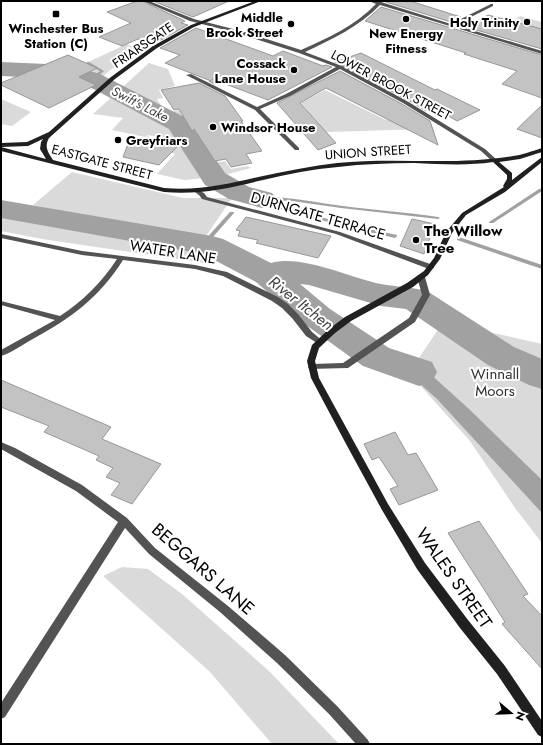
<svg xmlns="http://www.w3.org/2000/svg" width="543" height="745" viewBox="0 0 543 745" font-family="Jost,sans-serif">
  <style>
    .green { fill: #dadada }
    .water { fill: #a1a1a1 }
    .lines { fill: none; stroke-linecap: round; stroke-linejoin: round }
    .stream { fill: #a1a1a1; fill-rule: evenodd }
    .river { fill: #a1a1a1; fill-rule: evenodd }
    .building { fill: #c3c3c3; stroke: #979797 }
    .street { fill: #535353; fill-rule: evenodd }
    .secondary { fill: #202020; fill-rule: evenodd }
    .poi-dot { fill: #000; stroke: #fff; stroke-width: 1.5 }
    .labels { text-anchor: middle; dominant-baseline: central; stroke-width: 4; stroke-linejoin: round; paint-order: stroke }
    .far-poi-label { font-size: 13px; font-weight: bold; fill: #000; stroke: #fff; text-anchor: end }
    .far-street-label { font-size: 13px; fill: #000; stroke: #fff }
    .far-water-label { font-size: 13px; font-style: italic; fill: #424242; stroke: #fff }
    .street-label { font-size: 15px; fill: #000; stroke: #fff }
    .poi-label { font-size: 15px; font-weight: bold; fill: #000; stroke: #fff; text-anchor: start }
    .park-label { font-size: 15px; fill: #313131; stroke: #fff }
    .water-label { font-size: 16px; font-style: italic; fill: #424242; stroke: #fff }
    .near-street-label { font-size: 18px; fill: #000; stroke: #fff }
  </style>
  <rect width="100%" height="100%" fill="#fff"/>
  <g class="green">
    <path d="M520,16L542,22V29L538,33H498Z"/>
    <path d="M127,44L137,49L98,80L83,75L97,68L86,63Z"/>
    <path d="M149,63L168,69L175,86L159,90L163,98L157,99L166,113L185,109L190,119L184,120L196,137L218,133L207,149L214,163L225,161L231,169L248,166L251,168L216,177L184,180L157,174L175,154L160,150L167,139L148,135L145,137L112,130L123,118L93,114Z"/>
    <path d="M325,90L386,120L400,115L427,129L326,132L301,103Z"/>
    <path d="M1,99L31,112L12,126L1,124Z"/>
    <path d="M72,172L183,198H232L202,242L33,205Z"/>
    <path d="M1,216L12,218L212,250L205,263L42,239L1,231Z"/>
    <path d="M439,328L489,332L542,344V543L515,508L470,441L409,373Z"/>
    <path d="M122,567L148,569L182,594L270,672L339,744H272L210,672L103,576Z"/>
  </g>
  <path class="water" d="M379,348L397,351L417,362L469,409L542,480V513L437,399L401,367L362,361Z"/>
  <g class="lines">
    <g class="stream">
      <path d="M87,62H89L104,71L93,80H91V78L100,71L87,64Z"/>
      <path d="M539,189H542V191L493,223H489V222Z"/>
      <path d="M245,195H249V196L246,200H242V199Z"/>
      <path d="M272,197C296,198 319,203 343,206C374,210 406,212 438,217L440,218L438,219L341,208L292,201L266,200L270,203L346,224L397,235V236L395,238L343,226L266,205L260,199L262,198Z"/>
      <path d="M230,212H234V213L206,245H202V243Z"/>
      <path d="M459,237L542,265V269L457,240V238Z"/>
    </g>
    <g class="river">
      <path d="M1,62L69,65L100,74L188,119L225,173L249,187L272,193L277,199L272,205L262,208L229,199L205,185L169,129L84,84L67,79L1,76Z"/>
      <path d="M1,200L212,236L223,239L271,263C302,254 350,278 381,284C397,287 412,287 427,291L514,347L542,359V389L529,385L488,365L406,309L381,306L309,285L300,284L330,309L389,348L432,362L437,372L432,382L419,386L363,366L306,325L256,282L203,254L1,218Z"/>
    </g>
  </g>
  <g class="building">
    <path d="M137,1H142L185,21L181,23L188,25L152,45L138,39L122,46L99,37L131,23L107,12Z"/>
    <path d="M153,1H229L193,17Z"/>
    <path d="M388,1H410L461,17L451,22L386,2Z"/>
    <path d="M381,7L542,55V98L502,84L517,71L464,54L466,53L365,21Z"/>
    <path d="M488,15L542,29V49L459,25L469,20L476,22Z"/>
    <path d="M196,28L273,56L283,51L323,66L326,65L332,67L268,100L212,79L216,85L209,81H211L165,63L180,55L160,48Z"/>
    <path d="M361,53L435,90L437,89L480,110L457,121L422,100L426,111L408,100L335,62Z"/>
    <path d="M68,55L97,68L79,77L96,85L49,108L1,85V83Z"/>
    <path d="M340,71L402,104L430,121L438,145L326,88L300,103L336,143L318,150L277,103Z"/>
    <path d="M199,83L225,96L243,121H241L262,151L246,154L252,163L231,167L226,159L215,161L194,129L192,131L179,109L174,110L161,90Z"/>
    <path d="M542,105V138L517,129Z"/>
    <path d="M131,136L145,139L147,137L179,145L159,165L123,157Z"/>
    <path d="M246,217L304,230L331,236L318,258L256,243L258,240L238,236L240,231L236,230Z"/>
    <path d="M412,219L435,224L424,254L400,246Z"/>
    <path d="M1,380L111,427L102,439L161,464L132,504L111,495L120,483L106,477L113,468L96,460L99,456L44,432L49,426L1,407Z"/>
    <path d="M395,432L408,455L416,453L438,490L399,505L390,489L398,486L379,457L372,460L364,444Z"/>
    <path d="M479,521L528,594L523,596L542,616V669L502,624L505,622L448,533Z"/>
  </g>
  <g class="lines">
    <g class="street">
      <path d="M143,1H149L194,19L241,31L301,50C328,38 355,26 376,4L369,1L381,2L451,24L491,4H493V6L455,25L542,51V54L380,5C359,27 332,39 305,52L342,66L407,101L485,149L498,161L497,162H493L481,151L403,103L340,69L290,96L260,109L299,148V150H295L255,110L186,75L191,74L257,107L286,94L336,67L299,53L237,33L190,21Z"/>
      <path d="M198,190L204,193L207,197L340,232L433,265L434,267L433,269H429L336,234L202,199L199,195L195,192Z"/>
      <path d="M1,234L82,251L195,265L227,272L278,297L288,304L298,314L312,332L324,342L320,345L306,336L292,318L282,308L272,301L223,276L195,269L123,260C99,298 70,319 31,340C22,345 11,353 1,356V350L55,320L1,305V301L60,316C83,301 102,282 117,259L82,255L1,238Z"/>
      <path d="M419,275H423L425,277L430,295L415,322L348,368L309,369L308,367L312,364L343,363L409,318L422,295L417,277Z"/>
      <path d="M1,442L15,448L82,485L127,518L155,548L228,606L285,655L337,706L368,740L370,744H356L329,714L277,663L220,612L149,554L125,528L5,717L1,719V703L118,522L76,491L1,449Z"/>
    </g>
    <path class="secondary" d="M255,1H261L194,27L157,48L115,79L49,138C44,147 48,152 53,160L164,188C200,191 228,184 263,176C287,171 312,166 337,163C396,157 455,166 513,156C523,155 532,151 542,148V152L520,159L499,162L512,173V180L542,157V162L505,192L466,215L452,233L440,259L428,275L413,287L351,321L335,333L319,348L315,361L319,378L388,504L425,563L468,620L505,666L542,721V737L538,735L497,674L460,628L417,569L382,510L345,442L311,378L307,361L312,345L329,329L345,317L407,283L424,271L434,258L446,232L462,213L504,187L503,186L507,179V175L493,162C467,166 440,164 414,163C389,163 363,164 338,167C313,169 288,174 263,180C229,188 200,195 164,192L1,151V147L46,159L40,149L41,142L43,139L28,146L1,147V143L27,142L49,132L111,77L153,46L191,25Z"/>
  </g>
  <g class="poi-dot">
    <rect x="52" y="10" width="8" height="8" rx="2"/>
    <circle cx="406" cy="19" r="4"/>
    <circle cx="527" cy="22" r="4"/>
    <circle cx="291" cy="24" r="4"/>
    <circle cx="294" cy="70" r="4"/>
    <circle cx="213" cy="127" r="4"/>
    <circle cx="118" cy="140" r="4"/>
    <circle cx="416" cy="240" r="4"/>
  </g>
  <g class="labels">
    <g class="far-poi-label">
      <text x="283" y="17">Middle<tspan x="283" dy="15">Brook Street</tspan></text>
      <text x="519" y="22">Holy Trinity</text>
      <text x="56" y="28" text-anchor="middle">Winchester Bus<tspan x="56" dy="15">Station (C)</tspan></text>
      <text x="406" y="33" text-anchor="middle">New Energy<tspan x="406" dy="15">Fitness</tspan></text>
      <text x="286" y="63">Cossack<tspan x="286" dy="15">Lane House</tspan></text>
      <text x="221" y="127" text-anchor="start">Windsor House</text>
      <text x="126" y="140" text-anchor="start">Greyfriars</text>
    </g>
    <g class="far-street-label">
      <text transform="translate(143 45) rotate(-34)">FRIARSGATE</text>
      <text transform="translate(391 85) rotate(28)">LOWER BROOK STREET</text>
      <text transform="translate(368 152) rotate(-4)">UNION STREET</text>
      <text transform="translate(102 162) rotate(15)">EASTGATE STREET</text>
    </g>
    <g class="far-water-label">
      <text transform="translate(140 104) rotate(27)">Swift's Lake</text>
    </g>
    <g class="street-label">
      <text transform="translate(318 216) rotate(16)">DURNGATE TERRACE</text>
      <text transform="translate(173 252) rotate(9)">WATER LANE</text>
    </g>
    <g class="poi-label">
      <text x="424" y="231">The Willow<tspan x="424" dy="17">Tree</tspan></text>
    </g>
    <g class="park-label">
      <text x="495" y="374">Winnall<tspan x="495" dy="17">Moors</tspan></text>
    </g>
    <g class="water-label">
      <text transform="translate(301 303) rotate(38)">River Itchen</text>
    </g>
    <g class="near-street-label">
      <text transform="translate(203 569) rotate(41)">BEGGARS LANE</text>
      <text transform="translate(454 578) rotate(55)">WALES STREET</text>
    </g>
  </g>
  <rect width="543" height="745" fill="none" stroke="#000000" stroke-width="4"/>
  <g transform="translate(511 713) rotate(109)" stroke="#ffffff" stroke-width="3" paint-order="stroke">
  <path d="M0-3L7 15L0 10L-7 15Z" fill="#000000"/>
  <text y="-6" font-size="11" font-weight="bold" text-anchor="middle" fill="#000000">N</text>
  </g>
</svg>
